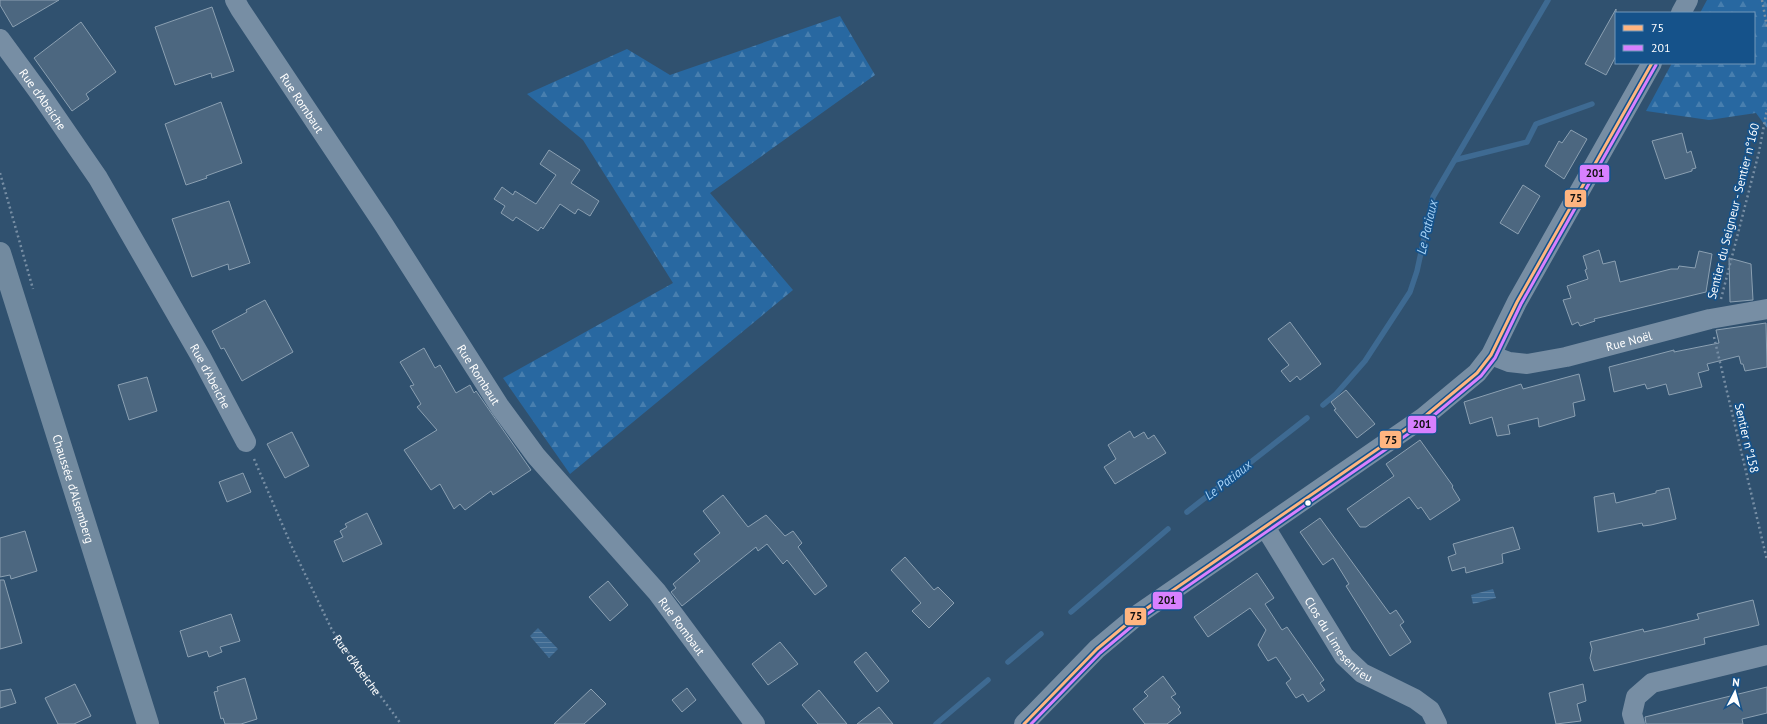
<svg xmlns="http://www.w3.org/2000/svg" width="1767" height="724" viewBox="0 0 1767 724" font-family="'PT Sans',sans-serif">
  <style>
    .forest { fill: url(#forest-firs) }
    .water { fill: url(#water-rules) }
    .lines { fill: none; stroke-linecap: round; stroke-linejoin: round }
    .stream { stroke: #3e6a92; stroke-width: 5.5 }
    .building { fill: #4c6780; stroke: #8ba0b2 }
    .path { stroke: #778ea4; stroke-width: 2.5; stroke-dasharray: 2 3; stroke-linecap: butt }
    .minor { stroke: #778ea4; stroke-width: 20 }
    .secondary { stroke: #728a9f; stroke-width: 22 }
    .bus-1-casing { stroke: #15528a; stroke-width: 6 }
    .bus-2-casing { stroke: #15528a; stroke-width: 6 }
    .bus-1 { stroke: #ffb580; stroke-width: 3 }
    .bus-2 { stroke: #d880ff; stroke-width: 3 }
    .bus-dot { fill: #fff; stroke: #15528a; stroke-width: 1.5 }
    .labels { text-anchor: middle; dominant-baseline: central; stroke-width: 3.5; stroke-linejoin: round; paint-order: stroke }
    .street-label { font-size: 12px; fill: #fff; stroke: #15528a }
    .water-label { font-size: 13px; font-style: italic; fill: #a8d3f7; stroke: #15528a }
    .line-badge { stroke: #15528a; stroke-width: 1.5 }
    .pale-badge-label { font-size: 11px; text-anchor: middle; font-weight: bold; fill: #111 }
  </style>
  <defs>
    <pattern id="forest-firs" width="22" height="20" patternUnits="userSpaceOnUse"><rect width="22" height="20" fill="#2868a1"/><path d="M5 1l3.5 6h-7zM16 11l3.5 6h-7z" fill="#487faf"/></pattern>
    <pattern id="water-rules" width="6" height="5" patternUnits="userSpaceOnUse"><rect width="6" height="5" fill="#3e6a92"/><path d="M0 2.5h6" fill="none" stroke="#5b80a2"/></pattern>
  </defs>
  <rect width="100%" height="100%" fill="#30516f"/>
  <g class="forest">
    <path d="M1707,0H1767V128L1756,113L1709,120L1646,111L1672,63H1754V13H1700Z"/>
    <path d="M840,16L875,75L710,193L793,290L570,474L503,378L673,283L583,140L527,94L627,49L670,75Z"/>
  </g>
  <g class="water">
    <path d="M1493,589L1496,598L1473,604L1471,595Z"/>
    <path d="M538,628L558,649L549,658L530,636Z"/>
  </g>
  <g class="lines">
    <g class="stream">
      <path d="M1455,160L1527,142L1536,124L1592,104"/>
      <path d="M1323,405L1336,394L1365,361L1410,292L1417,271L1433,197L1548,0"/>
      <path d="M1187,512L1307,418"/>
      <path d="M1071,612L1168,529"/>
      <path d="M1008,662L1041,634"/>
      <path d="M936,724L988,680"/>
    </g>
  </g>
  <g class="building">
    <path d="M0,0H59L13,27L0,5Z"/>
    <path d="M212,7L234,71L212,78L211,73L175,85L155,27Z"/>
    <path d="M1616,9V56L1606,75L1585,64Z"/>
    <path d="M81,22L116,72L86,94L89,99L72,111L34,58Z"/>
    <path d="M221,102L242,163L206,176L207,178L186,185L165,124Z"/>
    <path d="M1571,130L1587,139L1564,179L1545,166L1559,141L1562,143Z"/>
    <path d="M1682,133L1687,153L1691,151L1696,168L1692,169V171L1665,179L1652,141Z"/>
    <path d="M549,150L580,170L571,183L599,201L590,216L578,209L575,214L560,204L543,229L541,227L538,231L516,217L513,221L501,213L505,206L494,199L502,187L513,195L515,191L536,204L556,175L540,164Z"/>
    <path d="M1523,185L1540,196L1518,234L1500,223Z"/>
    <path d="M229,201L250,263L229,270L228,264L192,277L172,219Z"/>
    <path d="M1599,250L1603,264L1615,261L1620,282L1671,269H1678L1679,266L1695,268L1699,251L1712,254L1706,292L1594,319L1595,321L1580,326L1578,322L1572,325L1563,300L1571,298L1567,286L1588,279L1585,270L1587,269L1583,256Z"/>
    <path d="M1729,258L1751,264L1753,300L1730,302Z"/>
    <path d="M265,300L293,352L242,381L224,348L221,349L212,331L247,312L246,310Z"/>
    <path d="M1290,322L1321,364L1300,380L1297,376L1290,382L1281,371L1289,365L1268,339Z"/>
    <path d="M1766,323L1767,367L1745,371L1743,364H1741L1739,356L1707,364L1709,370L1698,373L1702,387L1669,395L1666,384L1647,389L1645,384L1614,392L1609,367L1674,350V352L1719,343L1716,330Z"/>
    <path d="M424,348L435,368L440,365L456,393L470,385L474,393L476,391L531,470L493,495L491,491L465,510L460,504L454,509L440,484L431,490L404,450L437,430L417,407L421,404L410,386L414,385L400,362Z"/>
    <path d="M1579,374L1585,400L1573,403L1575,416L1539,427L1538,418L1508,425L1510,434L1497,436L1492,417L1470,424L1464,402L1521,384L1523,389Z"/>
    <path d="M147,377L157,411L129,420L118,385Z"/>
    <path d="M1346,390L1375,424L1357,438L1334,410L1336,409L1331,402Z"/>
    <path d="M1130,431L1134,438L1144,432L1148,439L1154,435L1166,453L1115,484L1104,467L1116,459L1108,445Z"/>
    <path d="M292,432L309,466L285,478L267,444Z"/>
    <path d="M1420,440L1453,486L1452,487L1460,500L1430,520L1421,507L1418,509L1409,497L1366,527H1360L1347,509L1394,476L1386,464Z"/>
    <path d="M243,473L251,492L227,502L219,482Z"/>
    <path d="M1669,488L1676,519L1651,525L1643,526L1642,523L1598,532L1594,497L1614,493L1616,503L1656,493V491Z"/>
    <path d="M723,495L748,527L766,515L785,536L793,531L802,543L798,547L827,586L815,595L787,560L783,564L767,544L758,551L756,547L682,606L671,592L676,588L673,584L700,561L694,554L720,533L703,511Z"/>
    <path d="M367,513L382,544L343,562L334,541L343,537L340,531L347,527L345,524Z"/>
    <path d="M1320,518L1390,614L1396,610L1404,622L1400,625L1411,642L1390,656L1346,586L1349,584L1333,558L1323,565L1300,532Z"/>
    <path d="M1513,527L1520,549L1502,554L1503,563L1466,573L1465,567L1452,571L1448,557L1456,554L1453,544Z"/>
    <path d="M25,531L37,571L11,579L10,575L0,577V538Z"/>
    <path d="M905,557L934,590L938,587L954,603L929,628L912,611L921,603L891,570Z"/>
    <path d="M1257,573L1274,598L1265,604L1282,630L1287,627L1324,680L1320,683L1325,690L1308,702L1303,694L1296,698L1286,683L1291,679L1276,657L1268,661L1258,645L1266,630L1250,608L1208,637L1194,617Z"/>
    <path d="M0,580H4L22,643L0,649Z"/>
    <path d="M608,581L628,605L610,621L589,597Z"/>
    <path d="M1753,600L1759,625L1704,638L1705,644L1594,671L1590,658L1592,649L1590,642L1643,629L1644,632L1662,628L1699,619L1697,614Z"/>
    <path d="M231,614L240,641L220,647L222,652L209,657L207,651L188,657L180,631Z"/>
    <path d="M780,642L798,664L768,685L752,664Z"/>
    <path d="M866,652L889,681L877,692L854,662Z"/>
    <path d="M1163,676L1176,694L1171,697L1180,707L1178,709L1181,713L1167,724H1145L1133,709L1148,696L1144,692Z"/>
    <path d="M245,678L257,719L241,724H225L223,718L221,719L214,692L218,691L217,687Z"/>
    <path d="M75,684L91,716L74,724H58L45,698Z"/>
    <path d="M1583,684L1586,701L1577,704L1581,721L1556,724L1549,693Z"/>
    <path d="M1767,687V713L1742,719L1743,724H1646L1645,717Z"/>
    <path d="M687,688L696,700L682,712L672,700Z"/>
    <path d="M11,689L16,703L0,708V691Z"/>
    <path d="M591,689L606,704L584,724H554Z"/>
    <path d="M819,690L847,724H818L802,705Z"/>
    <path d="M879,707L893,724H857Z"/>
  </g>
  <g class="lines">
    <g class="path">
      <path d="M1762,0L1767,27"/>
      <path d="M0,173L33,289"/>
      <path d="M1721,299L1759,152L1767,109"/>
      <path d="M1714,337L1767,560"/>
      <path id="s1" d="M254,459L292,547L332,630L401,724"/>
    </g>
    <g class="minor">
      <path id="s2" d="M235,0L240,9L384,225L500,407L536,456L657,592L755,724"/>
      <path d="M1681,13L1688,0"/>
      <path id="s3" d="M0,39L41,95L98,178L201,357L246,442"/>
      <path id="s4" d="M1491,355L1509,362L1527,364L1566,357L1710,319L1767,309"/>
      <path id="s5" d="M1265,527L1344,656L1362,673L1415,699L1430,710L1437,724"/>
      <path d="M1024,724L1097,649L1140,613L1424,417L1477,373L1491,355L1517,302L1652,63"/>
      <path d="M1635,724L1632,714L1636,697L1652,683L1767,655"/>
    </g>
    <path class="secondary" id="s6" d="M0,253L148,724"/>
    <g class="bus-1-casing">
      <path id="bus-1" d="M1024,724L1097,649L1140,613L1424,417L1477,373L1491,355L1517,302L1652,63"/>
    </g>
    <g class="bus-2-casing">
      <path id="bus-2" d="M1031,724L1100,653L1143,617L1427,421L1481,376L1495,358L1521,304L1656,65"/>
    </g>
    <use href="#bus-1" class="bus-1"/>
    <use href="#bus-2" class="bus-2"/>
  </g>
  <circle class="bus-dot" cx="1308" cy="503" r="3.5"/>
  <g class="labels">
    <g class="street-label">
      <text stroke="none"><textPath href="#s3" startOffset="74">Rue d'Abeiche</textPath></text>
      <text stroke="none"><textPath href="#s2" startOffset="123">Rue Rombaut</textPath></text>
      <text transform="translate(1733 211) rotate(-76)">Sentier du Seigneur - Sentier n°160</text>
      <text stroke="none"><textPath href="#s4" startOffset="142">Rue Noël</textPath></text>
      <text stroke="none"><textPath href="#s2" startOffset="447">Rue Rombaut</textPath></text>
      <text stroke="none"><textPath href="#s3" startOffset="398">Rue d'Abeiche</textPath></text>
      <text transform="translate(1747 438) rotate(77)">Sentier n°158</text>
      <text stroke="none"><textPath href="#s6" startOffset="247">Chaussée d'Alsemberg</textPath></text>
      <text stroke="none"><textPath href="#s2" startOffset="771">Rue Rombaut</textPath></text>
      <text stroke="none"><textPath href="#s5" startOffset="135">Clos du Limesenrieu</textPath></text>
      <text stroke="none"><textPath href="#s1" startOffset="231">Rue d'Abeiche</textPath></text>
    </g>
    <g class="water-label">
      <text transform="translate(1427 227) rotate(-77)">Le Patiaux</text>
      <text transform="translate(1228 480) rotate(-38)">Le Patiaux</text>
    </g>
  </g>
  <g class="line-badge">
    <rect x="1579" y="164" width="31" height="19" rx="4" fill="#d880ff"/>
    <rect x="1564" y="189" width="23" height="19" rx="4" fill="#ffb580"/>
    <rect x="1407" y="415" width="30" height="19" rx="4" fill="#d880ff"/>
    <rect x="1379" y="430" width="23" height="19" rx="4" fill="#ffb580"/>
    <rect x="1152" y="591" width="31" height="19" rx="4" fill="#d880ff"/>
    <rect x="1124" y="607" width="23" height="19" rx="4" fill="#ffb580"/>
  </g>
  <g class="pale-badge-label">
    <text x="1595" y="177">201</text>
    <text x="1576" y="202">75</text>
    <text x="1422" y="428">201</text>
    <text x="1391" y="444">75</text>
    <text x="1167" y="604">201</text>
    <text x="1136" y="620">75</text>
  </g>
  <rect x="1615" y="12" width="140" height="52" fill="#15528a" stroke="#7397b9"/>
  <rect x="1623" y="25" width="20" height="6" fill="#ffb580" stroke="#7397b9"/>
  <text x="1651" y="32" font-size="12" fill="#ffffff">75</text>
  <rect x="1623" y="45" width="20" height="6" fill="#d880ff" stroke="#7397b9"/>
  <text x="1651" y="52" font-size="12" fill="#ffffff">201</text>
  <g transform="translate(1735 692) rotate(6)" stroke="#15528a" stroke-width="3" paint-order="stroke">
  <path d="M0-3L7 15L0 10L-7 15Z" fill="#ffffff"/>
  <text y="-6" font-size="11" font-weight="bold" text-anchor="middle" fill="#ffffff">N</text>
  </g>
</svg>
